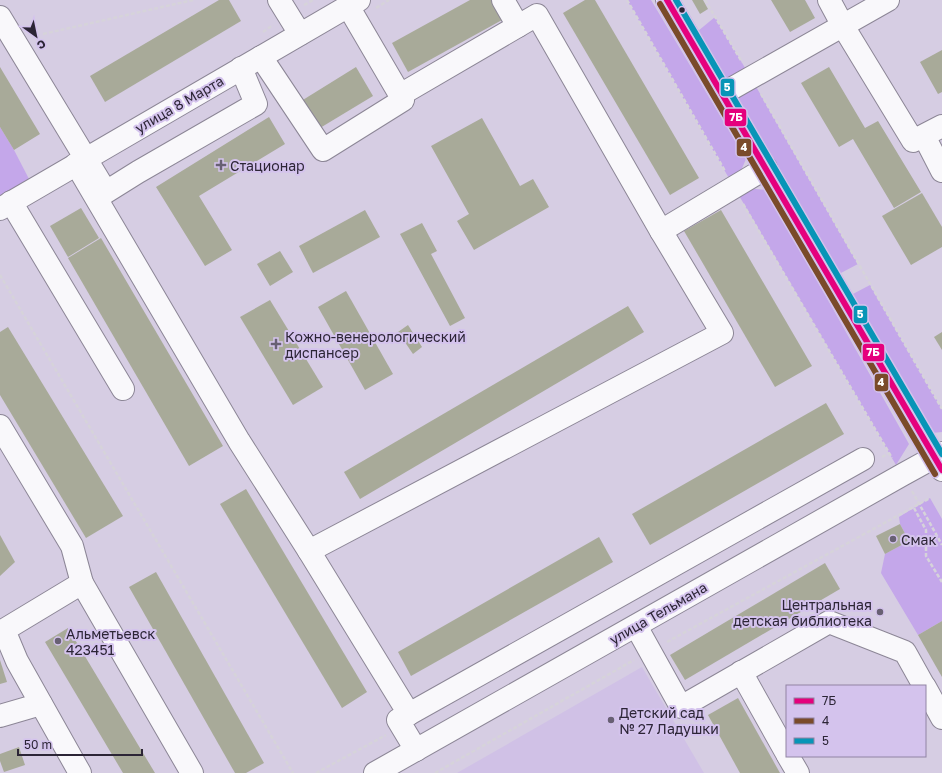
<svg xmlns="http://www.w3.org/2000/svg" width="942" height="773" viewBox="0 0 942 773" font-family="'Golos Text',sans-serif">
  <style>
    .built { fill: #d0c1e6 }
    .green { fill: #c4a7ea }
    .building { fill: #a8aa99 }
    .lines { fill: none; stroke-linecap: round; stroke-linejoin: round }
    .minor-casing { stroke: #8c8696; stroke-width: 24 }
    .path { stroke: #d6d3da; stroke-width: 2.5; stroke-dasharray: 4 2; stroke-linecap: butt }
    .minor { stroke: #f9f8fb; stroke-width: 22 }
    .bus-1-casing { stroke: #d4c3ed; stroke-width: 9 }
    .bus-2-casing { stroke: #d4c3ed; stroke-width: 9 }
    .bus-3-casing { stroke: #d4c3ed; stroke-width: 9 }
    .bus-1 { stroke: #e5007d; stroke-width: 6 }
    .bus-2 { stroke: #7a4b2a; stroke-width: 6 }
    .bus-3 { stroke: #0795b7; stroke-width: 6 }
    .bus-dot { fill: #2c2536; stroke: #d4c3ed; stroke-width: 1.5 }
    .poi-dot { fill: #686073; stroke: #d4c3ed; stroke-width: 1.5 }
    .labels { text-anchor: middle; dominant-baseline: central; stroke-width: 4; stroke-linejoin: round; paint-order: stroke }
    .street-label { font-size: 14px; fill: #2c2536; stroke: #d4c3ed }
    .poi-label { font-size: 14px; fill: #2c2536; stroke: #d4c3ed; text-anchor: start }
    .line-badge { stroke: #d4c3ed; stroke-width: 1.5 }
    .badge-label { font-size: 11px; text-anchor: middle; font-weight: bold; fill: #fff }
  </style>
  <rect width="100%" height="100%" fill="#d6cde3"/>
  <path class="built" d="M642,667L704,773H457Z"/>
  <g class="green">
    <path d="M627,0H651L746,159L734,187L766,190L909,444L896,465L734,187Z"/>
    <path d="M715,17L751,78L858,264L839,274L698,31Z"/>
    <path d="M0,127L14,150L29,179L0,196Z"/>
    <path d="M870,285L942,409V432L932,433L851,295Z"/>
    <path d="M930,498L942,519V621L918,635L881,573L885,554L909,541L900,524L899,517Z"/>
  </g>
  <g class="building">
    <path d="M219,0H229L241,21L105,102L90,76Z"/>
    <path d="M470,0H491L502,20L408,72L392,43Z"/>
    <path d="M585,0H595L699,178L670,195L563,13Z"/>
    <path d="M692,0H703L708,9L700,14Z"/>
    <path d="M771,0H805L815,18L790,32Z"/>
    <path d="M942,50V92L938,94L920,62Z"/>
    <path d="M0,67L40,134L14,150L0,127Z"/>
    <path d="M356,67L373,96L315,131L298,103Z"/>
    <path d="M829,67L865,128L878,121L921,192L894,208L853,139L839,147L801,83Z"/>
    <path d="M269,117L285,144L199,196L232,250L205,266L156,187Z"/>
    <path d="M482,118L520,186L533,179L549,207L474,250L457,221L469,214L431,146Z"/>
    <path d="M922,193L942,227V247L911,265L882,216Z"/>
    <path d="M81,208L99,238L68,257L50,226Z"/>
    <path d="M365,210L380,237L313,273L299,246Z"/>
    <path d="M721,210L812,366L775,387L684,231Z"/>
    <path d="M422,223L437,251L431,254L465,318L450,326L400,234Z"/>
    <path d="M101,238L223,446L189,466L68,258Z"/>
    <path d="M280,251L293,272L270,286L257,264Z"/>
    <path d="M346,291L393,374L365,390L318,307Z"/>
    <path d="M270,300L323,387L293,405L240,317Z"/>
    <path d="M628,306L644,332L360,499L344,472Z"/>
    <path d="M408,325L422,347L413,354L398,332Z"/>
    <path d="M8,327L123,516L86,538L0,395V332Z"/>
    <path d="M942,332V350L934,337Z"/>
    <path d="M826,403L844,434L650,545L632,514Z"/>
    <path d="M246,489L367,692L342,708L220,504Z"/>
    <path d="M900,524L909,541L885,554L876,536Z"/>
    <path d="M0,535L15,562L0,576Z"/>
    <path d="M599,537L613,562L411,676L398,652Z"/>
    <path d="M825,563L840,589L685,680L670,655Z"/>
    <path d="M156,572L264,763L246,773H235L129,587Z"/>
    <path d="M942,621V677L918,635Z"/>
    <path d="M68,628L155,773H123L45,642Z"/>
    <path d="M0,660L7,682L0,684Z"/>
    <path d="M738,698L780,773H740L708,715Z"/>
    <path d="M19,747L25,765L4,772L0,761V754Z"/>
  </g>
  <g class="lines">
    <g class="minor-casing">
      <g id="minor">
        <path d="M279,0L300,34"/>
        <path d="M503,0L518,26"/>
        <path d="M667,0L942,470"/>
        <path d="M829,0L843,26L913,141L942,126"/>
        <path d="M0,17L106,192L138,172L256,104L241,68"/>
        <path d="M261,57L323,150L403,100L348,6"/>
        <path d="M722,94L888,0"/>
        <path d="M924,136L942,171"/>
        <path d="M76,164L239,441L309,551L409,714L398,720L416,750"/>
        <path d="M11,202L123,389"/>
        <path d="M0,209L359,0"/>
        <path d="M661,231L766,168"/>
        <path d="M0,426L72,546L82,583"/>
        <path d="M309,551L722,333L661,231L537,15L400,95"/>
        <path d="M636,626L681,707L829,622L905,652L924,686"/>
        <path d="M741,672L787,754"/>
        <path d="M925,687L942,718"/>
        <path d="M409,714L863,459"/>
        <path d="M0,716L41,704"/>
        <path d="M788,756L798,773"/>
        <path d="M80,773L17,661L4,630L82,583L192,773"/>
        <path d="M375,773L902,475L942,453"/>
      </g>
    </g>
    <g class="path">
      <path d="M627,0L725,171"/>
      <path d="M705,0L742,62"/>
      <path d="M304,5L313,0"/>
      <path d="M376,8L389,0"/>
      <path d="M263,32L273,25"/>
      <path d="M43,34L193,0"/>
      <path d="M761,94L942,409"/>
      <path d="M743,204L892,458"/>
      <path d="M0,275L293,773"/>
      <path d="M882,457L889,453"/>
      <path d="M912,491L942,545"/>
      <path d="M914,508L926,530V556L942,582"/>
      <path d="M667,642L930,498"/>
      <path d="M316,773L386,735"/>
      <path d="M435,773L634,660"/>
    </g>
    <use href="#minor" class="minor"/>
    <g class="bus-1-casing">
      <path id="bus-1" d="M667,0L942,470"/>
    </g>
    <g class="bus-2-casing">
      <path id="bus-2" d="M660,4L935,474"/>
    </g>
    <g class="bus-3-casing">
      <path id="bus-3" d="M676,0L942,454"/>
    </g>
    <use href="#bus-1" class="bus-1"/>
    <use href="#bus-2" class="bus-2"/>
    <use href="#bus-3" class="bus-3"/>
  </g>
  <circle class="bus-dot" cx="682" cy="10" r="3.5"/>
  <g class="poi-dot">
    <path d="M219 159h4v4h4v4h-4v4h-4v-4h-4v-4h4z"/>
    <path d="M274 338h4v4h4v4h-4v4h-4v-4h-4v-4h4z"/>
    <circle cx="893" cy="539" r="4"/>
    <circle cx="880" cy="612" r="4"/>
    <circle cx="58" cy="641" r="4"/>
    <circle cx="611" cy="720" r="4"/>
  </g>
  <g class="labels">
    <g class="street-label">
      <text transform="translate(179 104) rotate(-30)">улица 8 Марта</text>
      <text transform="translate(658 613) rotate(-30)">улица Тельмана</text>
    </g>
    <g class="poi-label">
      <text x="230" y="165">Стационар</text>
      <text x="285" y="336">Кожно-венерологический<tspan x="285" dy="16">диспансер</tspan></text>
      <text x="901" y="539">Смак</text>
      <text x="872" y="604" text-anchor="end">Центральная<tspan x="872" dy="16">детская библиотека</tspan></text>
      <text x="66" y="633">Альметьевск<tspan x="66" dy="16">423451</tspan></text>
      <text x="619" y="712">Детский сад<tspan x="619" dy="16">№ 27 Ладушки</tspan></text>
    </g>
  </g>
  <g class="line-badge">
    <rect x="720" y="78" width="15" height="19" rx="4" fill="#0795b7"/>
    <rect x="724" y="108" width="23" height="19" rx="4" fill="#e5007d"/>
    <rect x="736" y="138" width="16" height="19" rx="4" fill="#7a4b2a"/>
    <rect x="853" y="305" width="15" height="19" rx="4" fill="#0795b7"/>
    <rect x="862" y="343" width="23" height="19" rx="4" fill="#e5007d"/>
    <rect x="874" y="373" width="15" height="19" rx="4" fill="#7a4b2a"/>
  </g>
  <g class="badge-label">
    <text x="727" y="91">5</text>
    <text x="736" y="121">7Б</text>
    <text x="744" y="151">4</text>
    <text x="860" y="318">5</text>
    <text x="873" y="356">7Б</text>
    <text x="881" y="386">4</text>
  </g>
  <rect x="786" y="685" width="140" height="72" fill="#d4c3ed" stroke="#9184a4"/>
  <rect x="794" y="698" width="20" height="6" fill="#e5007d" stroke="#9184a4"/>
  <text x="822" y="705" font-size="12" fill="#2c2536">7Б</text>
  <rect x="794" y="718" width="20" height="6" fill="#7a4b2a" stroke="#9184a4"/>
  <text x="822" y="725" font-size="12" fill="#2c2536">4</text>
  <rect x="794" y="738" width="20" height="6" fill="#0795b7" stroke="#9184a4"/>
  <text x="822" y="745" font-size="12" fill="#2c2536">5</text>
  <g transform="translate(36 36) rotate(147)" stroke="#d4c3ed" stroke-width="3" paint-order="stroke">
  <path d="M0-3L7 15L0 10L-7 15Z" fill="#2c2536"/>
  <text y="-6" font-size="11" font-weight="bold" text-anchor="middle" fill="#2c2536">С</text>
  </g>
  <path d="M18 749v6h124v-6" fill="none" stroke="#2c2536" stroke-width="2"/>
  <text x="24" y="749" font-size="12" fill="#2c2536" stroke="#d4c3ed" stroke-width="3" paint-order="stroke">50 m</text>
</svg>
